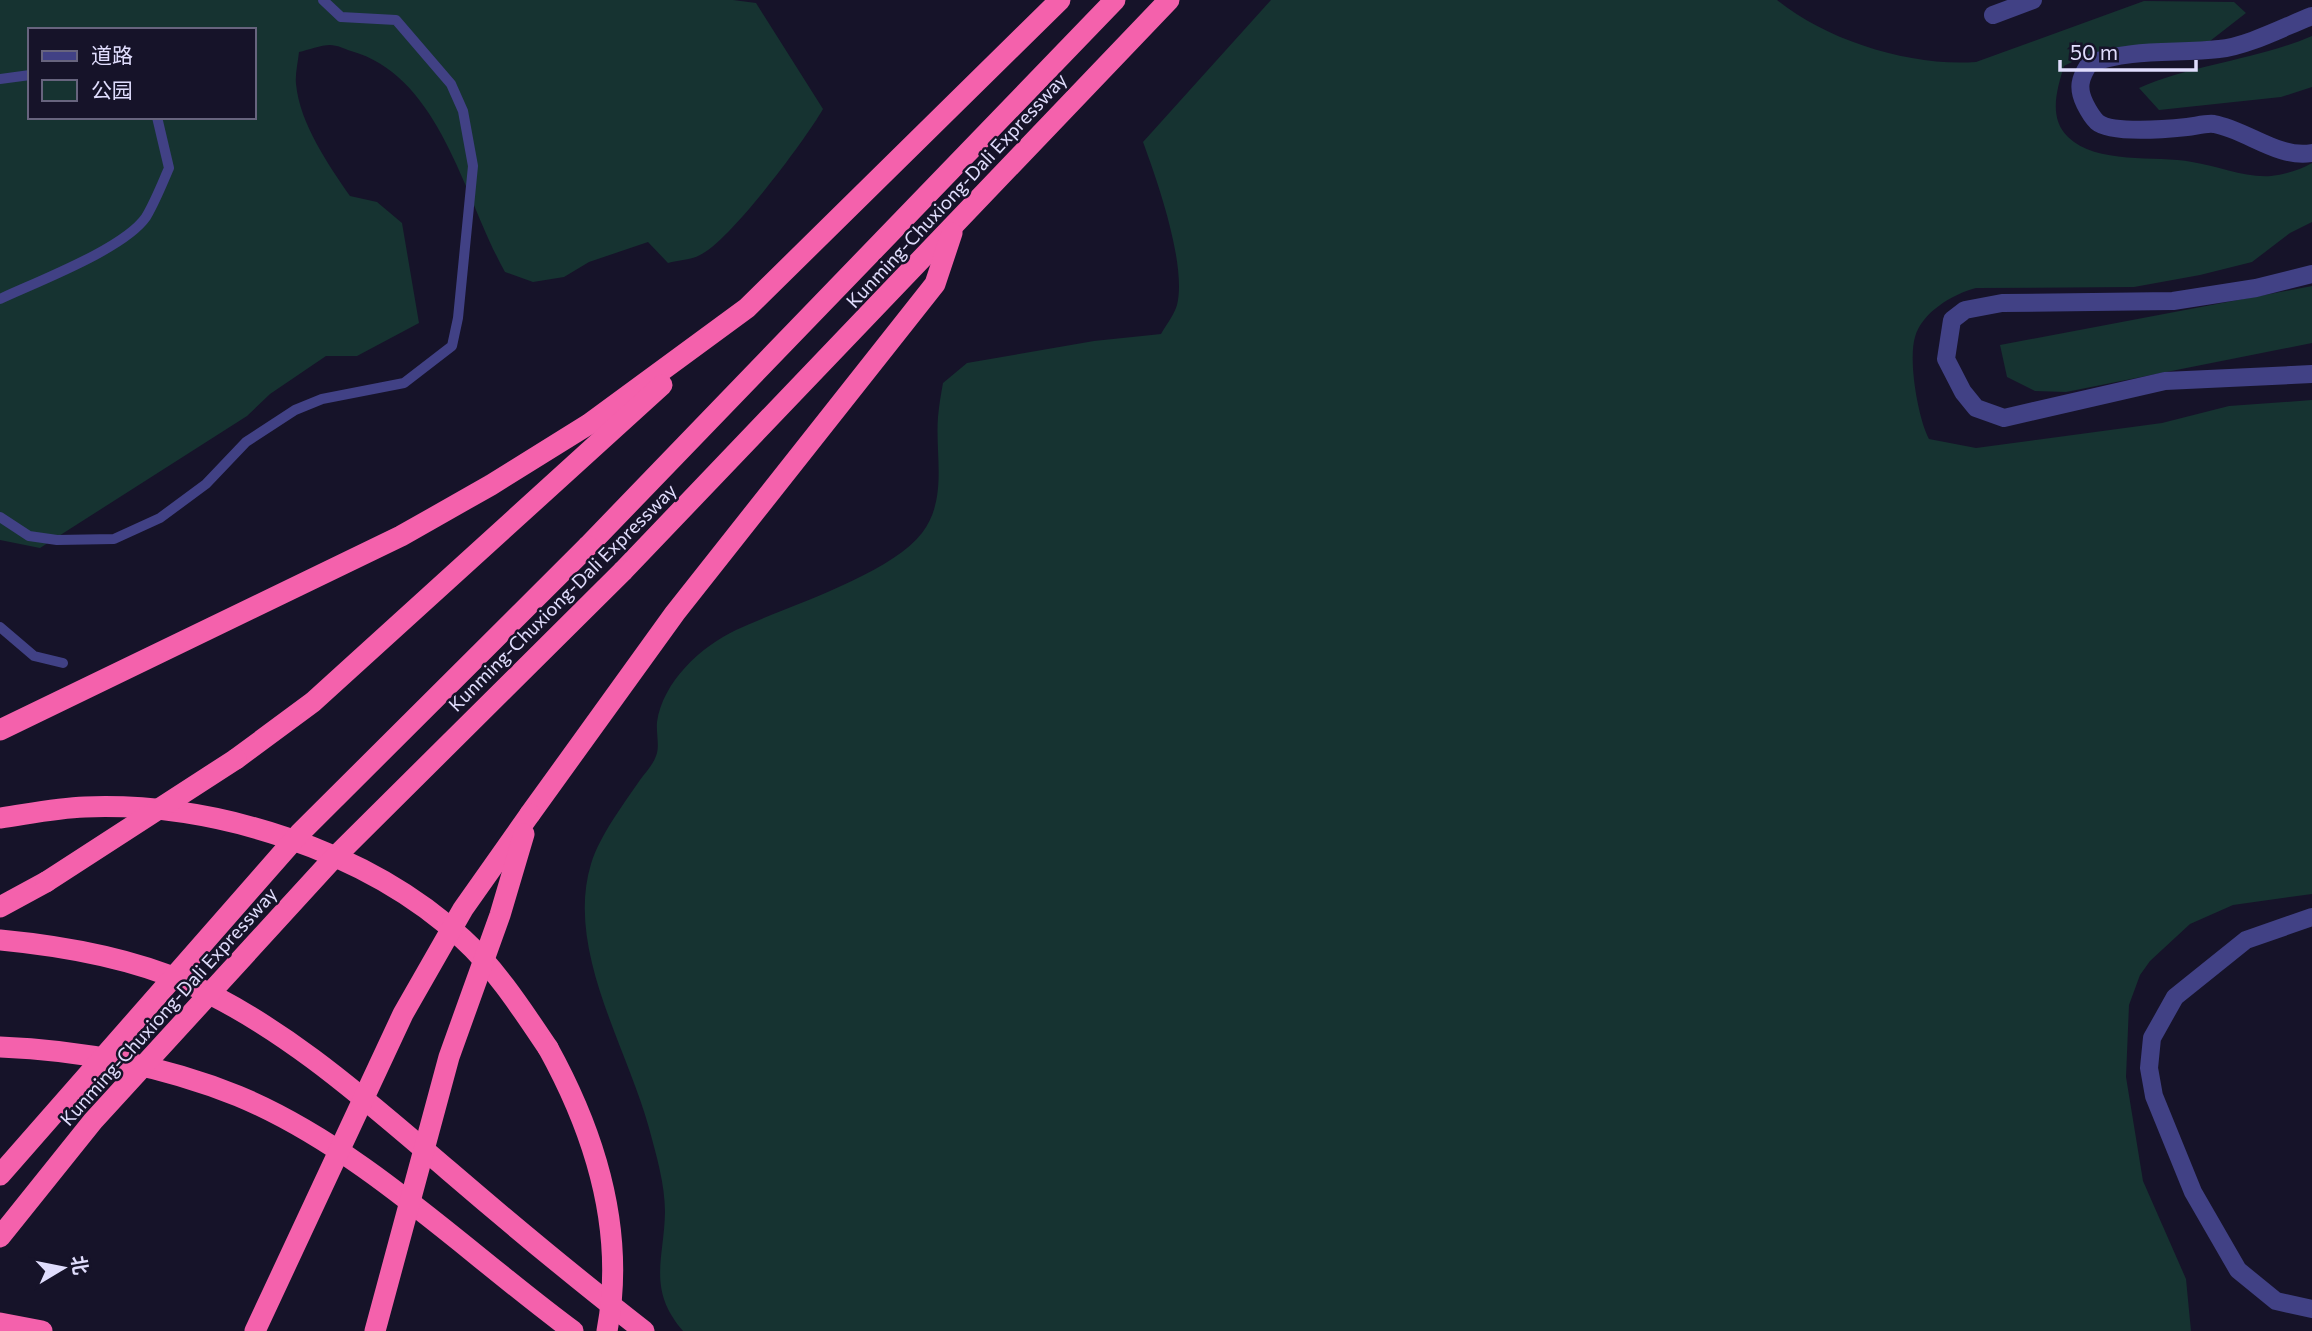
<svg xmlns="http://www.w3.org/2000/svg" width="2312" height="1331" viewBox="0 0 2312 1331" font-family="Commissioner,'Noto Sans SC',sans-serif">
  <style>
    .green { fill: #163331; fill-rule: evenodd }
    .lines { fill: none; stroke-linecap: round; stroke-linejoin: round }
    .service { stroke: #414185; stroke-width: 10 }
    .minor { stroke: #414185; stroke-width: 18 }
    .motorway { stroke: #f461ac; stroke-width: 21 }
    .motorway-bridge { stroke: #f461ac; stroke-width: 21 }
    .labels { text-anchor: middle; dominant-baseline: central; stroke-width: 5; stroke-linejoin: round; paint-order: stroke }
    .street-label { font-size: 19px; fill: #e0ddfd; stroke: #161329 }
  </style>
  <rect width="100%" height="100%" fill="#161329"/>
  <g class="green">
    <path d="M0,0H733L756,3L823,109C806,139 730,241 700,255C691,260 678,260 668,263L648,242L589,262L564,277L533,282L505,272C464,199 441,76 351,51C345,49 337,45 330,45C321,45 308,50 299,52C298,62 295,74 296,84C300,124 328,164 350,196L377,202L402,223L419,323L357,356H326L270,394L247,416L40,548L0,540ZM30,30H254V117H30Z"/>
    <path d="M1271,0H1777C1827,41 1912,67 1976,62L2144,1L2234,2L2246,13L2210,41L2134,49L2078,59L2064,66C2057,89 2048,118 2068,137C2096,165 2156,155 2192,162C2218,166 2245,178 2271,176C2286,174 2300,170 2312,163V222L2290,233L2252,262L2200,275L2134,287L1976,288C1953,294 1922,312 1915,337C1908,360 1918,418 1929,439L1976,448L2162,423L2229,406L2312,400V894L2233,905L2190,924L2150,961L2140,975L2129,1005L2126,1077L2143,1181L2186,1279L2191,1331H683C647,1289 664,1260 665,1212C665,1184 656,1154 649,1128C627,1047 565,949 591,864C600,835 623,805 640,780C645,773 653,765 656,756C660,747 656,733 657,722C663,682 700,647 736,630C785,607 890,575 922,533C948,499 935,456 938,417C939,405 941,394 943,383L967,363L1094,341L1161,334C1166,325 1174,315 1177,305C1187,265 1157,180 1143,142Z"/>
    <path d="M2312,36V87L2281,97L2159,110L2139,88C2194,64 2256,60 2312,36Z"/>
    <path d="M2312,286V343L2066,392L2035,391L2007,377L2000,345Z"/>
  </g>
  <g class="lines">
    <g class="service">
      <path d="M0,79L30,75"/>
      <path d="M0,299C36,282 124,249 146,217C155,202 162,184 169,168L157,117"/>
      <path d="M0,517L29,536L57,540L114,539L160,518L206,484L246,442L295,410L322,399L404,383L452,346L458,318L473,166L463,111L451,84L396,20L341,17L323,0"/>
      <path d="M0,627L34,656L63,663"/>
    </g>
    <g class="minor">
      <path d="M1993,15L2033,0"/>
      <path d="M2312,16C2286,26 2246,47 2219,49C2176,54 2131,48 2089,64C2080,78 2077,88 2085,104C2088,110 2092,117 2097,122C2111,134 2168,129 2187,127C2196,126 2206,123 2214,124C2247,130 2278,159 2312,153"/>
      <path d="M2312,274L2256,288L2173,301L2002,303L1965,310L1952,320L1946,359L1963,392L1976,408L2004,418L2165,381L2312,374"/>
      <path d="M2312,917L2246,940L2175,997L2152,1038L2149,1068L2154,1096L2193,1192L2238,1270L2276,1301L2312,1309"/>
    </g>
    <g class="motorway">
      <path d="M588,546L1115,0"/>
      <path d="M623,571L1169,0"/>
      <path d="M0,730L401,536L491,485L589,424L747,308L1060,0"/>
      <path d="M236,759L313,702L662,385"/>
      <path d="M530,814L675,613L935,284L952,233"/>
      <path d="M0,818C28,814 56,808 85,807C214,802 367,850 463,939C496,969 523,1011 548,1048"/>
      <path d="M0,907L46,882"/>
      <path d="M0,940C63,946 127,957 185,982C285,1027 366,1100 448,1170C512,1225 577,1279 644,1331"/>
      <path d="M0,1047C80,1050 164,1066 238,1096C361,1147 467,1253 573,1331"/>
      <path d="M0,1323L42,1331"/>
    </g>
    <g class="motorway-bridge">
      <path d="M46,882L236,759"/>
      <path d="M548,1048C596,1135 626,1231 607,1331"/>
      <path d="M0,1175L300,833L588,546"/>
      <path d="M0,1237L93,1121L330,862L623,571"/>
      <path d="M255,1331L403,1014L463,909L530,814"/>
      <path d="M375,1331L449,1057L500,915L524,834"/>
    </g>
  </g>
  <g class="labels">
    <g class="street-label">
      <text transform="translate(956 190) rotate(-47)">Kunming-Chuxiong-Dali Expressway</text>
      <text transform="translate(562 597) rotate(-45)">Kunming-Chuxiong-Dali Expressway</text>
      <text transform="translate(168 1006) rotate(-48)">Kunming-Chuxiong-Dali Expressway</text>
    </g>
  </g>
  <rect x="28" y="28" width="228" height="91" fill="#161329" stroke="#67647e" stroke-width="2"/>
  <rect x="42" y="51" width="35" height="10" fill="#414185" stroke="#67647e" stroke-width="2"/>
  <text x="91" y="63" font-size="21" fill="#e0ddfd">道路</text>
  <rect x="42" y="80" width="35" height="21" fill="#163331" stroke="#67647e" stroke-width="2"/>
  <text x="91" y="98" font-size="21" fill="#e0ddfd">公园</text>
  <g transform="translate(63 1268) rotate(80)" stroke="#161329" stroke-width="5" paint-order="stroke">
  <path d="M0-5L12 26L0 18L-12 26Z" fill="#e0ddfd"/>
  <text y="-10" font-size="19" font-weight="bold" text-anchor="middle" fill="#e0ddfd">北</text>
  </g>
  <path d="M2060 60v10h136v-10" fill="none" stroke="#e0ddfd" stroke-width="3.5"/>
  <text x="2070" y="60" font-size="21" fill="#e0ddfd" stroke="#161329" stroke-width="5" paint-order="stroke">50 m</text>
</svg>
